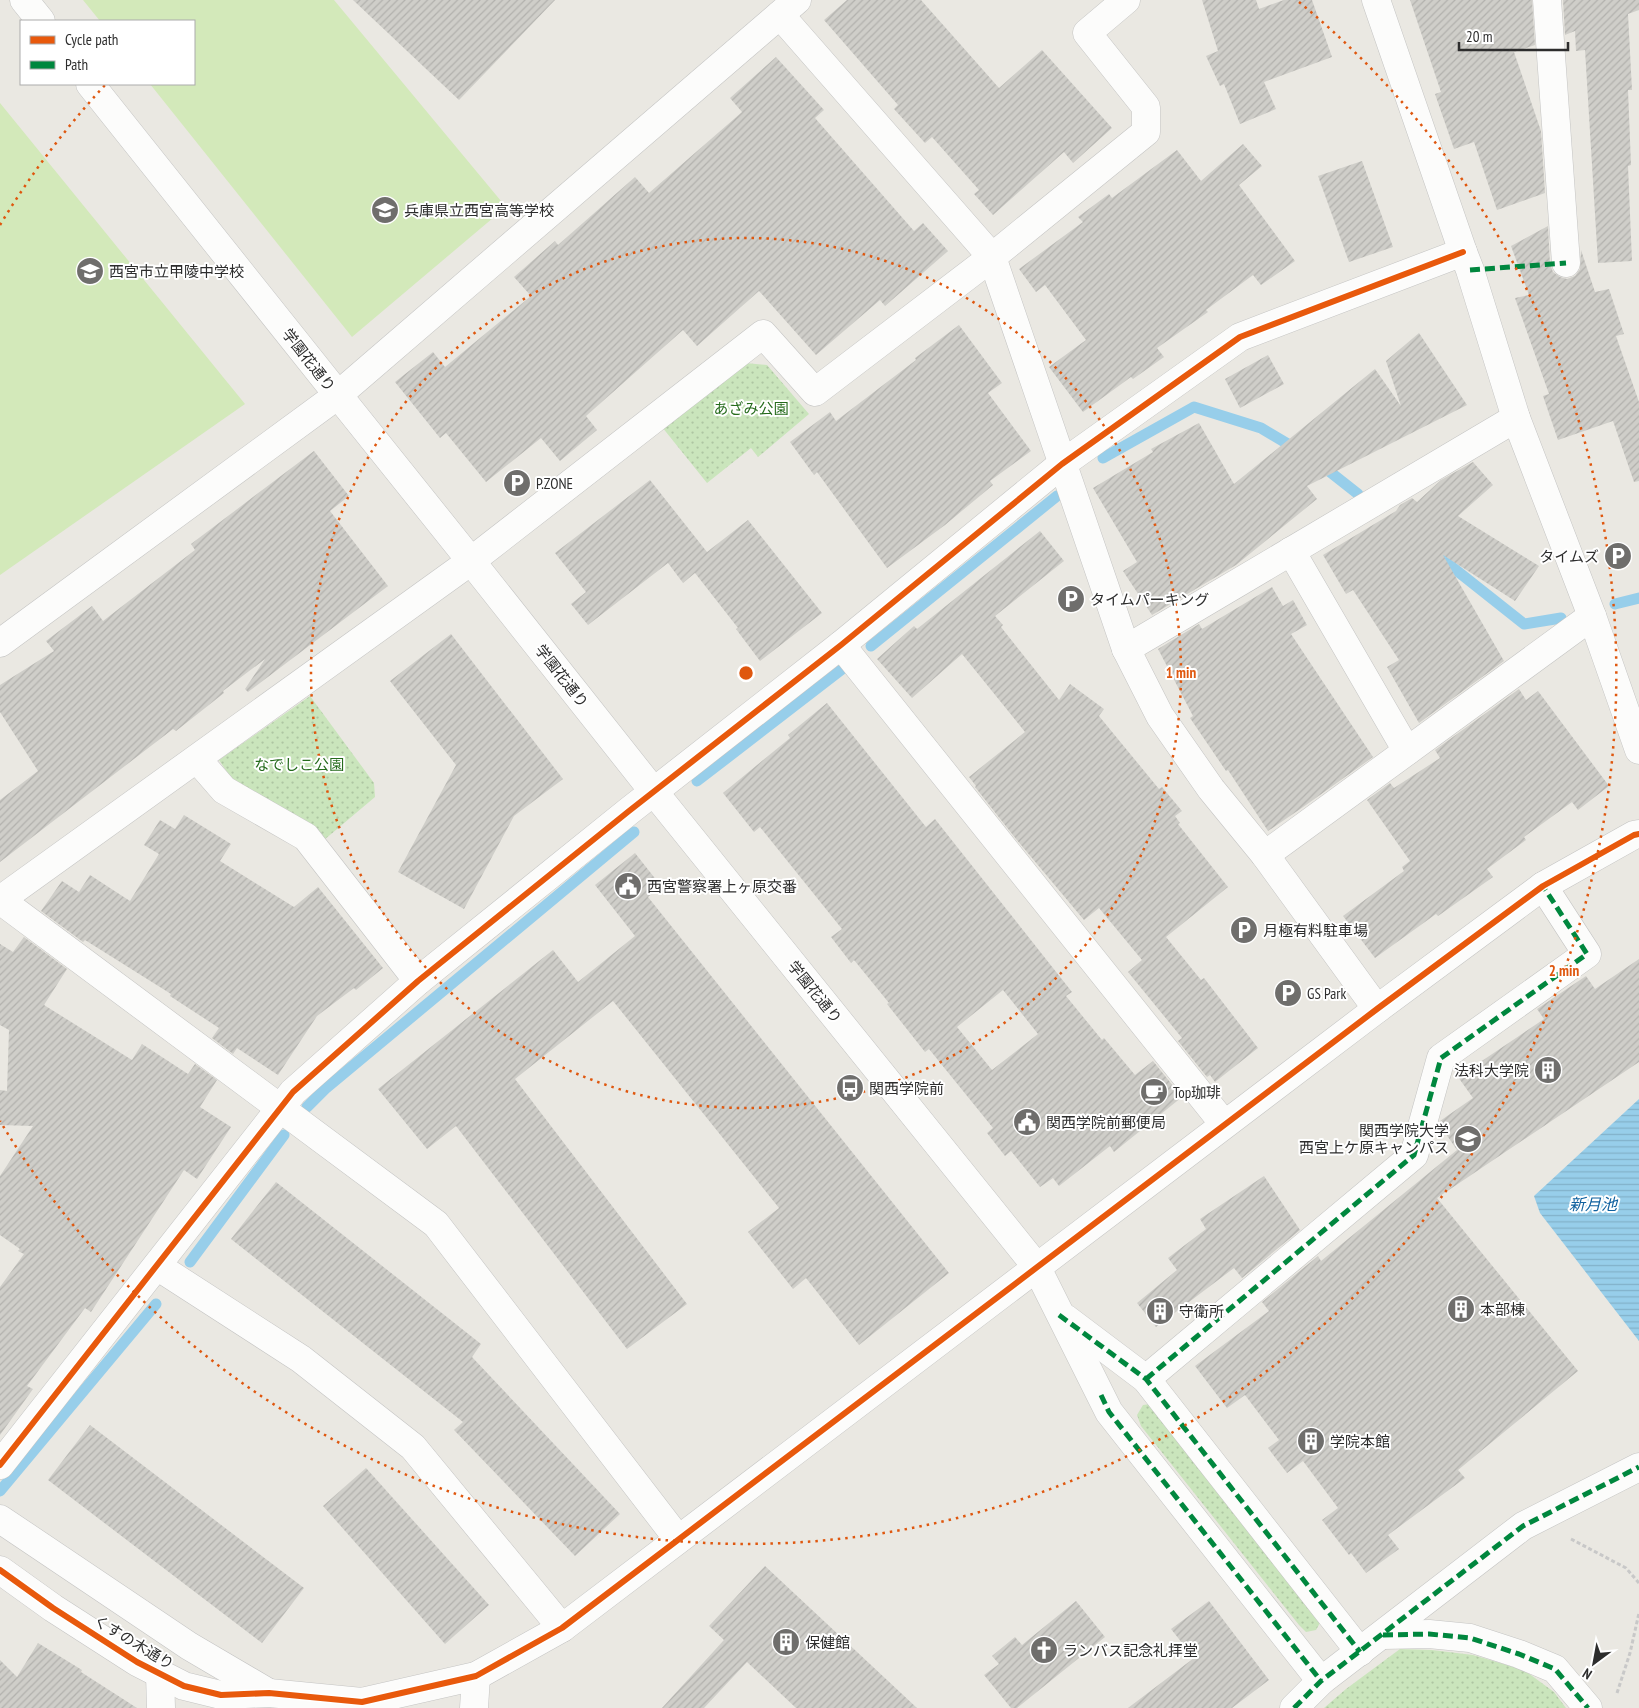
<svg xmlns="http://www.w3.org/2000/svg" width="1639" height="1708" viewBox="0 0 1639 1708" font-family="'PT Sans Narrow','Noto Sans JP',sans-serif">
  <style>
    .grass { fill: url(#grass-dots) }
    .pitch { fill: #d3e9ba }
    .water { fill: url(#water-rules) }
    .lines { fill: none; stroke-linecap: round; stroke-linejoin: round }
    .stream { stroke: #97ceea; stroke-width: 11 }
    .building { fill: url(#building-hatch); fill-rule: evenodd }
    .minor-casing { stroke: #c4c4c3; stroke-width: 29 }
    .path { stroke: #c8c8c8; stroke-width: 3; stroke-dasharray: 4 2.5; stroke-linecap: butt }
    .minor { stroke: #fcfcfb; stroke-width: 28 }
    .quiet { stroke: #00873e; stroke-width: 5; stroke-dasharray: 10 5; stroke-linecap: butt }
    .cycleway-casing { stroke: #fff; stroke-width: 9 }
    .cycleway { stroke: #e8590c; stroke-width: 6 }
    .ring { fill: none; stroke: #df570e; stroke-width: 2.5; stroke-dasharray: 2.5 5 }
    .labels { text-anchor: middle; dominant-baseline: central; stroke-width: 4; stroke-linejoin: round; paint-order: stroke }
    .poi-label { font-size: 15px; fill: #2d2d2d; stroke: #fff; text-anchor: start }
    .street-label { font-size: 15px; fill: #2d2d2d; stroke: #fff }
    .park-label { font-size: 15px; fill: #256b1c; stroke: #fff }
    .water-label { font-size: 16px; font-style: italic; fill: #0f609e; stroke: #fff }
    .centre { fill: #df570e; stroke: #fff; stroke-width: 2.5 }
    .ring-label { font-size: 15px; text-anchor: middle; font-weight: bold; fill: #df570e; stroke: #fff; stroke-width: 4; stroke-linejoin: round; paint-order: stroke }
  </style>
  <defs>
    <pattern id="grass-dots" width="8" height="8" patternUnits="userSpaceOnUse" patternTransform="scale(1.25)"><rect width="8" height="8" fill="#cae5bc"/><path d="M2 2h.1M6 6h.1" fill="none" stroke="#aec5a2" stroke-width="1.8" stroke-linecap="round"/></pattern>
    <pattern id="water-rules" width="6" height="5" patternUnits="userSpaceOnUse" patternTransform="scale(1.25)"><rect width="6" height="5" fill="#97ceea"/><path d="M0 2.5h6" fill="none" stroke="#82b1c9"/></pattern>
    <pattern id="building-hatch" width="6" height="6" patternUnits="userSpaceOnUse" patternTransform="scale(1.25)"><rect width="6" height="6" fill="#cfcec9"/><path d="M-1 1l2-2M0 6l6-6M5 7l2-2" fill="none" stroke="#b2b1ad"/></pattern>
  </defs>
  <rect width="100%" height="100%" fill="#eae8e2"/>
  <g class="grass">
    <path d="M745,363L767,365L809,414L758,457L751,448L707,483L662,427Z"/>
    <path d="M310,696L374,783L375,797L324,840L235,784L219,760Z"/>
    <path d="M1151,1404L1321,1621L1316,1630L1306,1632L1299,1625L1141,1426L1137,1415L1143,1405Z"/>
    <path d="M1400,1649L1432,1650L1473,1655L1524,1670L1554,1692L1566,1708H1324L1346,1689Z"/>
  </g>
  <g class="pitch">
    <path d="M83,0H334L506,207L352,337L150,84H194V21H100Z"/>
    <path d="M0,103L245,404L0,575Z"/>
  </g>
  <path class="water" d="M1639,1099V1341L1540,1213L1534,1196Z"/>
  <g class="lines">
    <g class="stream">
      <path d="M1103,458L1194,407L1261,428L1298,450"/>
      <path d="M1320,464L1358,494"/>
      <path d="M1437,555L1524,624L1561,618"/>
      <path d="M1615,604L1639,598"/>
      <path d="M871,646L1057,496"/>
      <path d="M697,781L841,670"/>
      <path d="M307,1107L325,1089L634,832"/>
      <path d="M190,1262L284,1135"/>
      <path d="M0,1491L156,1304"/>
    </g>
  </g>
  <g class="building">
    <path d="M353,0H555L459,100Z"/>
    <path d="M847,0H921L999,88L1042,50L1112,128L1073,163L1064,152L993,215L974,194L979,190L932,137L925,143L894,109L898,105L824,20Z"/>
    <path d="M1202,0H1256L1259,9L1284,0H1312L1332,57L1264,82L1276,109L1240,124L1224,84L1220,86L1206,56L1218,51Z"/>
    <path d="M1410,0H1532L1535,45L1514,52L1541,131L1545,193L1497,210L1474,142L1454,149L1435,94L1441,92Z"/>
    <path d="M1563,0H1639V10L1628,14L1632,90H1628L1631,165L1628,166L1632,261L1598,263L1585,50L1576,51L1575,31L1565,35Z"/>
    <path d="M776,57L824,110L815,118L914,231L923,223L948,251L885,306L880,300L816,355L759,291L697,346L683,330L586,416L597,430L560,461L541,438L486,482L446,433L440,438L395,382L433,352L445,367L531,296L514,277L555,241L558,245L635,177L649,193L742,112L730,98Z"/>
    <path d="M1243,144L1262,166L1239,185L1295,261L1261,285L1253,275L1206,310L1208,312L1157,348L1164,357L1133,379L1131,377L1083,412L1049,367L1086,340L1045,285L1036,292L1019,269L1083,222L1078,217L1109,194L1112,198L1177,150L1201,181Z"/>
    <path d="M1362,161L1393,247L1349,262L1318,176Z"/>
    <path d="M1548,226L1550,264L1553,272L1560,277L1567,279L1575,276L1580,269L1581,250L1595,292L1609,289L1624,334L1616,336L1639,402V481L1634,482L1613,421L1558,440L1543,396L1549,394L1515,298L1529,295L1511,246Z"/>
    <path d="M959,325L1002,383L988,393L1031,451L990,481L993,485L945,525L887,568L817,472L814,475L790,442L830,412L836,421L916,360L915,358Z"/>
    <path d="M1419,333L1467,405L1307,486L1317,499L1236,565L1152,615L1123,571L1137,562L1093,488L1153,452L1151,449L1199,423L1234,484L1375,369L1401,406L1386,361Z"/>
    <path d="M1268,355L1284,384L1240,408L1225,379Z"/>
    <path d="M314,451L349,496L330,511L388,586L248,692L245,689L265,659L223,691L224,693L176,731L173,729L0,862V800L38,771L0,712V685L54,651L46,641L92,606L103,621L195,550L191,544Z"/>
    <path d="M1473,462L1493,485L1458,516L1539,566L1515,601L1443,555L1504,661L1419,723L1387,667L1399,660L1353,590L1346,594L1323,555L1396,511L1400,505L1412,498L1417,502L1441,480Z"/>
    <path d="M650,480L707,552L748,520L822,613L760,661L736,629L738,628L695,573L683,583L668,563L588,625L571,604L586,592L555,553Z"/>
    <path d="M1040,531L1064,561L995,616L1003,625L1001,627L1059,700L1070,684L1104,709L1099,716L1159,789L1162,787L1182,811L1175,816L1180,823L1178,824L1228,887L1166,937L1201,980L1204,978L1258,1048L1215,1082L1210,1075L1207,1077L1178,1041L1182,1038L1128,972L1142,960L1099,908L1084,920L1016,839L975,787L976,786L969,777L1025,732L962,654L912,698L877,659L914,626L917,629Z"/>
    <path d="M1272,587L1283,606L1293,600L1307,625L1291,634L1373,757L1306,805L1268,831L1228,770L1226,771L1190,718L1193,716L1158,649L1199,624L1202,629Z"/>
    <path d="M451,634L563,779L514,816L464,909L398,872L456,765L390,681Z"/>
    <path d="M1519,689L1526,700L1538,691L1609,786L1578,810L1572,802L1524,837L1526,840L1487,869L1493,877L1438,916L1436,914L1375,958L1343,916L1404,871L1402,867L1410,861L1367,800L1390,783L1394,788L1440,758L1435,750Z"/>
    <path d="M827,703L926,827L935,819L1072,992L1066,996L1102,1040L1104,1038L1135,1075L1153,1061L1182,1097L1114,1152L1110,1146L1059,1186L1053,1178L1040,1187L1011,1151L1005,1156L987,1133L993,1128L929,1049L925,1052L887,1004L889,1003L854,960L851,963L831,937L842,929L760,827L754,832L723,793L790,738L788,735ZM1003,990L1038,1034L992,1070L957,1027Z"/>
    <path d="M184,815L231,844L220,861L294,907L318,887L383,968L356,990L354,988L317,1016L278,1075L237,1048L233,1054L212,1038L219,1028L170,996L171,994L85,940L83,942L41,911L62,881L79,892L90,875L130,901L159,854L144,845L160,820L175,829Z"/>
    <path d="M635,853L661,886L648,897L949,1273L859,1345L806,1278L793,1289L748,1232L779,1208L613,1001L515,1079L687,1304L627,1349L456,1126L427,1149L378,1089L553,950L578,982L635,936L595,885Z"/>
    <path d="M24,937L67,969L44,1005L132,1060L142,1044L188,1074L195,1064L217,1080L200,1107L231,1127L197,1179L184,1170L91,1312L85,1308L27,1386L33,1389L0,1435V1287L24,1254L18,1251L20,1249L0,1235V1176L33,1126L0,1125V1090L7,1091L9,1030L0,1025V944L13,952Z"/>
    <path d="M1639,959V1062L1437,1198L1578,1371L1458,1470L1465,1478L1388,1535L1399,1549L1366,1573L1351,1553L1349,1555L1322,1520L1338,1508L1303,1461L1287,1473L1268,1448L1279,1440L1245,1395L1227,1408L1195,1366L1269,1311L1262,1302L1318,1256L1321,1261L1457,1150L1439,1124L1440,1121L1473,1098L1458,1077L1544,1019L1537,1009L1586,976L1595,989Z"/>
    <path d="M1264,1176L1300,1230L1242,1278L1234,1268L1156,1327L1137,1303L1177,1270L1168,1258L1206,1229L1200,1219Z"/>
    <path d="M276,1182L481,1344L472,1357L620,1514L575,1556L454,1430L463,1422L231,1239Z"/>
    <path d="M90,1425L304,1588L262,1643L48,1480Z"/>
    <path d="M366,1468L489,1605L445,1644L323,1506Z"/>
    <path d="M765,1566L917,1708H796L747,1662L704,1708H662L724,1640L709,1626Z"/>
    <path d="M1076,1601L1105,1637L1017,1708H1011L984,1675L999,1664L992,1656L1015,1637L1022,1645Z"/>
    <path d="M1209,1601L1269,1680L1232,1708H1128L1194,1658L1171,1629Z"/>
    <path d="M38,1643L82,1670L81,1672L137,1708H0V1660L17,1677Z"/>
  </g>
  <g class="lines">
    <g class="minor-casing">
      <g id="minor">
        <path d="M24,0L41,21"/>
        <path d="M1376,0L1463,252L1470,270L1516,418L1592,616L1639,750"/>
        <path d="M1547,0L1566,263"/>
        <path d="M780,15L992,257L1126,649L1160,716L1211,789L1265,855L1377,1009"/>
        <path d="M90,84L338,395L471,561L654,792L1036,1266L1109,1412L1321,1681"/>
        <path d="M1291,551L1407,751"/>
        <path d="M0,643L338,395L797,0"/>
        <path d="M841,645L1224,1124"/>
        <path d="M1126,649L1516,418"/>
        <path d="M197,759L224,790L306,837L418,981"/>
        <path d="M1265,855L1592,616"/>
        <path d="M0,900L471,561L763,334L815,392L992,257L1146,132V107L1087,33L1126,0"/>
        <path d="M0,900L436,1224L678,1539"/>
        <path d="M157,1266L301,1359L413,1447L562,1628"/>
        <path d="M1065,1318L1146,1379L1360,1652"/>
        <path d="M1146,1379L1414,1155L1441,1058L1587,954L1543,886"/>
        <path d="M0,1465L293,1092L418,981L629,811L841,645L1062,464L1240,337L1463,252"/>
        <path d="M0,1519L189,1646L269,1693"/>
        <path d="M0,1570L53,1608L137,1662L184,1686L221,1695L269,1693L362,1702L476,1676L562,1628L1377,1009L1543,886L1634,835L1639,834"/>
        <path d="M1383,1635L1429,1634L1470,1638L1519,1654L1555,1669L1588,1708"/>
        <path d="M160,1674L161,1708"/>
        <path d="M474,1708L476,1676"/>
        <path d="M1294,1708L1321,1681L1523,1526L1639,1467"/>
      </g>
    </g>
    <g class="path">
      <path d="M1571,1539L1626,1568L1639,1583"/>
      <path d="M1617,1693L1630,1653L1639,1613"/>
    </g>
    <use href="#minor" class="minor"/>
    <g class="quiet">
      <path d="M1470,270L1566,263"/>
      <path d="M1059,1315L1146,1379L1360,1652"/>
      <path d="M1146,1379L1414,1155L1441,1058L1587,954L1543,886"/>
      <path d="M1101,1395L1109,1412L1321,1681"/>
      <path d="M1383,1635L1429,1634L1470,1638L1519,1654L1555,1669L1588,1708"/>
      <path d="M1294,1708L1321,1681L1523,1526L1639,1467"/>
    </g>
    <g class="cycleway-casing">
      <g id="cycleway">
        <path d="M0,1465L293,1092L418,981L629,811L841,645L1062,464L1240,337L1463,252"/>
        <path d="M0,1570L53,1608L137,1662L184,1686L221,1695L269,1693L362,1702L476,1676L562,1628L1377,1009L1543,886L1634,835L1639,834"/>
      </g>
    </g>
    <use href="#cycleway" class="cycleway"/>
  </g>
  <g class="ring">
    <circle cx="746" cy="673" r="435"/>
    <path d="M0 225A870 870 0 0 1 105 85M1299 2A870 870 0 1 1 0 1121"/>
  </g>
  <defs>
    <g id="school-disc" transform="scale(1.4375)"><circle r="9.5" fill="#6f6e6c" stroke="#fff"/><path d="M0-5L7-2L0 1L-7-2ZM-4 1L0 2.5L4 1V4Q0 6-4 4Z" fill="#fff"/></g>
    <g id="parking-disc" transform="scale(1.4375)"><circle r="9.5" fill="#6f6e6c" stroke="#fff"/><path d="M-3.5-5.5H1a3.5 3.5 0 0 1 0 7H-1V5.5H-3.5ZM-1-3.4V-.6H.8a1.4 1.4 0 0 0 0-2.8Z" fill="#fff"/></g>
    <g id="civic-disc" transform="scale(1.4375)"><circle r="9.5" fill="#6f6e6c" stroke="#fff"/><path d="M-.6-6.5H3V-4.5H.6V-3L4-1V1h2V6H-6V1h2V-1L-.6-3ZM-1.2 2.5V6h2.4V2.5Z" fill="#fff"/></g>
    <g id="building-disc" transform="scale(1.4375)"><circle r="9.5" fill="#6f6e6c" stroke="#fff"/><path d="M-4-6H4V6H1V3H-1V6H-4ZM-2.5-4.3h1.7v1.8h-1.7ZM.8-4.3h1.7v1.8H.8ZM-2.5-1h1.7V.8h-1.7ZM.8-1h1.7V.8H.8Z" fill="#fff"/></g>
    <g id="bus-disc" transform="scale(1.4375)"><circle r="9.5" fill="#6f6e6c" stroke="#fff"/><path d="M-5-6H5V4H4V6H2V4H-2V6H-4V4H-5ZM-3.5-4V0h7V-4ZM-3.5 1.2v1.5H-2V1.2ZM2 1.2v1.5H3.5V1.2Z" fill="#fff"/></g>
    <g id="cafe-disc" transform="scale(1.4375)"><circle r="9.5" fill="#6f6e6c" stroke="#fff"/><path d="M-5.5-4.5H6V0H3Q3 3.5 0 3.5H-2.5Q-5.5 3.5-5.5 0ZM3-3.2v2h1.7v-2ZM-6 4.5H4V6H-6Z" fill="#fff"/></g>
    <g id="university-disc" transform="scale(1.4375)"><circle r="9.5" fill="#6f6e6c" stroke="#fff"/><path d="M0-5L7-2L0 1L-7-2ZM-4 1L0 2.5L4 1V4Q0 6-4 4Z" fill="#fff"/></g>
    <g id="church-disc" transform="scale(1.4375)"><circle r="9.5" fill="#6f6e6c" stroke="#fff"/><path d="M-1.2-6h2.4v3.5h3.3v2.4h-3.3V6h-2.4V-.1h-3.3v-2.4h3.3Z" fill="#fff"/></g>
  </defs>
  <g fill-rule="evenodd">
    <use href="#school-disc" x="385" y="210"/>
    <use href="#school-disc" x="90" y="271"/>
    <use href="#parking-disc" x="517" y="483"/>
    <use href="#parking-disc" x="1618" y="556"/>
    <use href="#parking-disc" x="1071" y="599"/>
    <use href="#civic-disc" x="628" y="886"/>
    <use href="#parking-disc" x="1244" y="930"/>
    <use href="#parking-disc" x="1288" y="993"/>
    <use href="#building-disc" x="1548" y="1070"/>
    <use href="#bus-disc" x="850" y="1088"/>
    <use href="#cafe-disc" x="1154" y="1092"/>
    <use href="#civic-disc" x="1027" y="1122"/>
    <use href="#university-disc" x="1468" y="1139"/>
    <use href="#building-disc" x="1461" y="1309"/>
    <use href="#building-disc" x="1160" y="1311"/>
    <use href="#building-disc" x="1311" y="1441"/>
    <use href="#building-disc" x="786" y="1642"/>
    <use href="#church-disc" x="1044" y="1650"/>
  </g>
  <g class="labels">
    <g class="poi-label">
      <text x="404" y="210">兵庫県立西宮高等学校</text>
      <text x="109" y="271">西宮市立甲陵中学校</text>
      <text x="536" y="483">P.ZONE</text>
      <text x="1599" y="556" text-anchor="end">タイムズ</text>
      <text x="1090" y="599">タイムパーキング</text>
      <text x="647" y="886">西宮警察署上ヶ原交番</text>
      <text x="1263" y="930">月極有料駐車場</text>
      <text x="1307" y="993">GS Park</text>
      <text x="1529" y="1070" text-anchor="end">法科大学院</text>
      <text x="869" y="1088">関西学院前</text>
      <text x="1173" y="1092">Top珈琲</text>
      <text x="1046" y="1122">関西学院前郵便局</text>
      <text x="1449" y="1130" text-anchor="end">関西学院大学<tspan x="1449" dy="17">西宮上ケ原キャンパス</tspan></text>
      <text x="1480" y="1309">本部棟</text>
      <text x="1179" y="1311">守衛所</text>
      <text x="1330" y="1441">学院本館</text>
      <text x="805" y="1642">保健館</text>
      <text x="1063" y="1650">ランバス記念礼拝堂</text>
    </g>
    <g class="street-label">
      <text transform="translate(309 360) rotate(52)">学園花通り</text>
      <text transform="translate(562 676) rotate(52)">学園花通り</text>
      <text transform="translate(815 992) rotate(51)">学園花通り</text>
      <text transform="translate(134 1642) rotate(31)">くすの木通り</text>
    </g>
    <g class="park-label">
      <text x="751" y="408">あざみ公園</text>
      <text x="299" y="764">なでしこ公園</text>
    </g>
    <g class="water-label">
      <text x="1593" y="1204">新月池</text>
    </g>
  </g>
  <circle cx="746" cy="673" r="8" class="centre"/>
  <g class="ring-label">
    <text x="1181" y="678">1 min</text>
    <text x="1564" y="976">2 min</text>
  </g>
  <rect x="20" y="20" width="175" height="65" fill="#ffffff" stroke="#ababab"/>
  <rect x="30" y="36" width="25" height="8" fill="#e8590c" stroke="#ababab"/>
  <text x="65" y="45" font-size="15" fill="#2d2d2d">Cycle path</text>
  <rect x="30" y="61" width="25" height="8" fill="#00873e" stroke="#ababab"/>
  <text x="65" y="70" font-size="15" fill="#2d2d2d">Path</text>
  <g transform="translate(1594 1663) rotate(212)" stroke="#ffffff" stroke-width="4" paint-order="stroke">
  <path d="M0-4L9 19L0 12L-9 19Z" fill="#2d2d2d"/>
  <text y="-8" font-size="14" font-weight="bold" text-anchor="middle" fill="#2d2d2d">N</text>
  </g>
  <path d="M1459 42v8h109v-8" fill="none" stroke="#2d2d2d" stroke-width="2.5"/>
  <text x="1466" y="42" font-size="15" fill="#2d2d2d" stroke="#ffffff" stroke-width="4" paint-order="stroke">20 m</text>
</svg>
